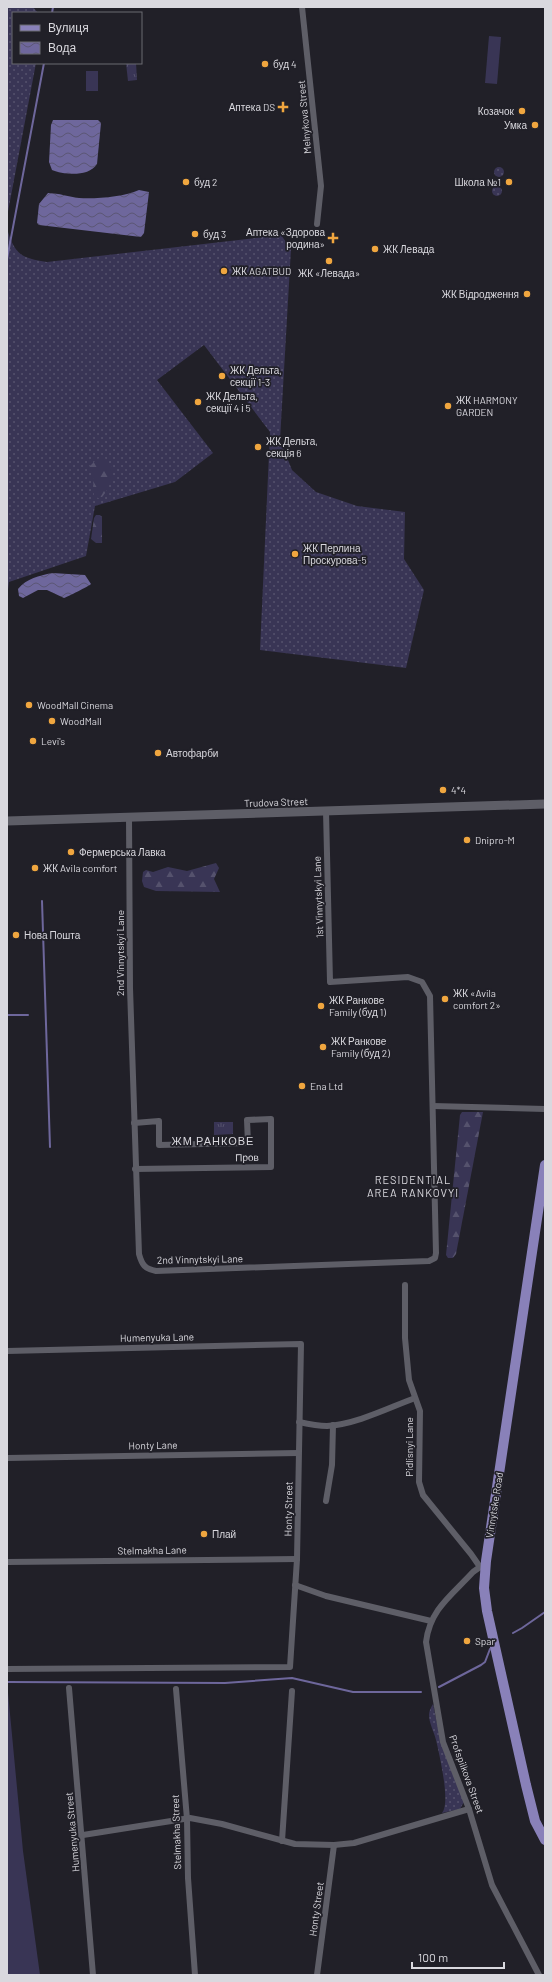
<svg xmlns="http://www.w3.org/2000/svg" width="552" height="1982" viewBox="0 0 552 1982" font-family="Barlow,sans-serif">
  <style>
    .grass { fill: url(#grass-dots) }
    .forest { fill: url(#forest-firs) }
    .park { fill: url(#park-tufts) }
    .garden { fill: #393555 }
    .water { fill: url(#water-waves) }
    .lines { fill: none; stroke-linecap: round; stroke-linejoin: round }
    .stream { stroke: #6e679c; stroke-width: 2 }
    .minor { stroke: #5e5e67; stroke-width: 6 }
    .secondary { stroke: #5e5e67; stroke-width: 9 }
    .primary { stroke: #8981b9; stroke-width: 10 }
    .poi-dot { fill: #f0a63f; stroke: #212028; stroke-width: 1.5 }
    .labels { text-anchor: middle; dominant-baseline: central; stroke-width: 3.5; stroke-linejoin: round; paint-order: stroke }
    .poi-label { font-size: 10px; fill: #d9d8de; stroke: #212028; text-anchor: start }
    .street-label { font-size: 10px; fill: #d9d8de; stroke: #212028 }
    .neighbourhood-label { font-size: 11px; letter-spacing: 1px; fill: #d9d8de; stroke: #212028 }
  </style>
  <defs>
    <pattern id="grass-dots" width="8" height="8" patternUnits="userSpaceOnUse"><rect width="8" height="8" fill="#393555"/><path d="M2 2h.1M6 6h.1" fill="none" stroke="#55526d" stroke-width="1.8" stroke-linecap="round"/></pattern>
    <pattern id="forest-firs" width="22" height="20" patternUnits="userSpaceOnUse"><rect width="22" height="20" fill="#393555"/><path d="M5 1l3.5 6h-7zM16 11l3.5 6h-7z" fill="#55526d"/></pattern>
    <pattern id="park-tufts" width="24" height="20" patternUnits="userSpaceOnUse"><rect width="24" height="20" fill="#393555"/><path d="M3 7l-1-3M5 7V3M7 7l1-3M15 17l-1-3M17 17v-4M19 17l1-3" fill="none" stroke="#55526d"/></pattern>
    <pattern id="water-waves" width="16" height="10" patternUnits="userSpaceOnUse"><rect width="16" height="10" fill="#6e679c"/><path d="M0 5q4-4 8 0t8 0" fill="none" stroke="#5a5674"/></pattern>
  </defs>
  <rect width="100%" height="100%" fill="#212028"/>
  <g class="grass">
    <path d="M7,7H33L38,13H13V63H36L7,217Z"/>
    <circle cx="499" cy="172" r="5"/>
    <circle cx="497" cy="191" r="5"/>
    <path d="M7,229C15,254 20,258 47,262L281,235L291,249L280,440L292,470L316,492L357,506L405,512L404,559L424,590L406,668L260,650L270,432L204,345L157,380L213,453L175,482L95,506L86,556L9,582L7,597Z"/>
    <path d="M433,1704L440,1738L464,1802L460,1809L442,1813C451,1803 439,1753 436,1740C434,1732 429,1723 429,1715C429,1711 431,1707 433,1704Z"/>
  </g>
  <g class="forest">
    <path d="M104,457L114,470C111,481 108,492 100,499L94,496L93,477L89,467L97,459Z"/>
    <path d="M96,515H100L102,517V543H96L91,539L94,518Z"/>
    <path d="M216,863L219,868L214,879L220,892L156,891L144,887L142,881L143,872L146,870L153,872L168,867L187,871Z"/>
    <path d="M462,1112H483L456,1254L453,1258H448L446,1255L460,1115Z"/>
  </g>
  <g class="park">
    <path d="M126,63H136L137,80L128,81Z"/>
    <path d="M214,1122H233V1134L214,1135Z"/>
  </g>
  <g class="garden">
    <path d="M489,36L501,37L497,84L485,83Z"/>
    <rect x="86" y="71" width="12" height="20"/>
    <path d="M7,1682L23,1851L40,1975H7Z"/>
  </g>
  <g class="water">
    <path d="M53,120H98L101,123L97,164C89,177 64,175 52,170L49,162L51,125Z"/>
    <path d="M139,190L149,192L144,233L141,237L39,225L37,223L39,204L48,193C59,193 69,197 79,198C96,199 124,197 139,190Z"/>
    <path d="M52,573L85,575L91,584C89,586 67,597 64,598L47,590H38L23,598L19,596L18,589C27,578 39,576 52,573Z"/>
  </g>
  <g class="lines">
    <g class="stream">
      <path d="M52,13L53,7"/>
      <path d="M7,259L44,63"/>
      <path d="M42,901L50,1147"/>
      <path d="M7,1015H28"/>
      <path d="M513,1633L522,1628L545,1612"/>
      <path d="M7,1682L225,1683L292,1678L353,1692H421"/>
      <path d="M439,1687L481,1665L485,1662L490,1649"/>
    </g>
    <g class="minor">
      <path d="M302,7L321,186L317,224"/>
      <path d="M129,817L130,988L139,1254C142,1265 145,1269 156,1271L429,1261L435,1258L436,1253L430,996L422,982L408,977L330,982L326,811"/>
      <path d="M433,1106L545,1109"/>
      <path d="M134,1123L159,1121V1145L248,1143L247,1120L271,1119V1167L135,1169"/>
      <path d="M405,1285V1338L409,1380L420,1411L419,1482L423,1495L471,1554L480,1567"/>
      <path d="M7,1351L301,1344L297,1559L290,1667L7,1669"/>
      <path d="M299,1422C308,1424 318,1426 327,1426C357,1424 388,1408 415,1398"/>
      <path d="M7,1458L298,1453"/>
      <path d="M326,1501L332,1465L333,1425"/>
      <path d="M7,1562L297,1559"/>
      <path d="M485,1568L480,1567L473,1572C452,1595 430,1609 426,1642L443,1742L469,1809L492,1885L539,1975"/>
      <path d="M295,1585L326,1596L431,1621"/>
      <path d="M69,1688L93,1975"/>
      <path d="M176,1689L187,1819L188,1878L195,1975"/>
      <path d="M83,1835L190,1818L222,1824L295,1844L334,1845L354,1843L469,1809"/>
      <path d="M282,1841L292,1691"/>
      <path d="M317,1975L334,1845"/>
    </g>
    <path class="secondary" d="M7,821L545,804"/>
    <path class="primary" d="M545,1165L486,1561L484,1588L487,1611L526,1785L535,1821L545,1840"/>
  </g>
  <g class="poi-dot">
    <circle cx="265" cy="64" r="4"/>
    <path d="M281 101h4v4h4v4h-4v4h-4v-4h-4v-4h4z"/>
    <circle cx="522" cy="111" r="4"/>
    <circle cx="535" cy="125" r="4"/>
    <circle cx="186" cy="182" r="4"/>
    <circle cx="509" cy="182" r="4"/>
    <circle cx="195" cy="234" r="4"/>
    <path d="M331 232h4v4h4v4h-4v4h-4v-4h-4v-4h4z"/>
    <circle cx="375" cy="249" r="4"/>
    <circle cx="329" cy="261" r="4"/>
    <circle cx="224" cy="271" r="4"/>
    <circle cx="527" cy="294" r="4"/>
    <circle cx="222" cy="376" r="4"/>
    <circle cx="198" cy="402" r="4"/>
    <circle cx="448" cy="406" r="4"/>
    <circle cx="258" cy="447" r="4"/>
    <circle cx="295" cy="554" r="4"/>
    <circle cx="29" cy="705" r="4"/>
    <circle cx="52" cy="721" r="4"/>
    <circle cx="33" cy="741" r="4"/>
    <circle cx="158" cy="753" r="4"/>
    <circle cx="443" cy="790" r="4"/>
    <circle cx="467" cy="840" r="4"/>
    <circle cx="71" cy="852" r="4"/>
    <circle cx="35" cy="868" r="4"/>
    <circle cx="16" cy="935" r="4"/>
    <circle cx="445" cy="999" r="4"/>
    <circle cx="321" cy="1006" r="4"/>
    <circle cx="323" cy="1047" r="4"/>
    <circle cx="302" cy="1086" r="4"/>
    <circle cx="204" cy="1534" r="4"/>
    <circle cx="467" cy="1641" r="4"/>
  </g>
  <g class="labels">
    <g class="poi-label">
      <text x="273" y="64">буд 4</text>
      <text x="275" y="107" text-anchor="end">Аптека DS</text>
      <text x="514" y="111" text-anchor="end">Козачок</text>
      <text x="527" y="125" text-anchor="end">Умка</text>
      <text x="194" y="182">буд 2</text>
      <text x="501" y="182" text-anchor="end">Школа №1</text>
      <text x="325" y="232" text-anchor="end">Аптека «Здорова<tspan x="325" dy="12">родина»</tspan></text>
      <text x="203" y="234">буд 3</text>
      <text x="383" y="249">ЖК Левада</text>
      <text x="232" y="271">ЖК AGATBUD</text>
      <text x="329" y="273" text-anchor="middle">ЖК «Левада»</text>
      <text x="519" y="294" text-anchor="end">ЖК Відродження</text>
      <text x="230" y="370">ЖК Дельта,<tspan x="230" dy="12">секції 1-3</tspan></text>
      <text x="206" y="396">ЖК Дельта,<tspan x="206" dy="12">секції 4 і 5</tspan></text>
      <text x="456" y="400">ЖК HARMONY<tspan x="456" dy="12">GARDEN</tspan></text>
      <text x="266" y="441">ЖК Дельта,<tspan x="266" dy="12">секція 6</tspan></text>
      <text x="303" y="548">ЖК Перлина<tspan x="303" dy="12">Проскурова-5</tspan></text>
      <text x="37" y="705">WoodMall Cinema</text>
      <text x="60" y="721">WoodMall</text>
      <text x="41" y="741">Levi's</text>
      <text x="166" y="753">Автофарби</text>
      <text x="451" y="790">4*4</text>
      <text x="475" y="840">Dnipro-M</text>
      <text x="79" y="852">Фермерська Лавка</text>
      <text x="43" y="868">ЖК Avila comfort</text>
      <text x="24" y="935">Нова Пошта</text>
      <text x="453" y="993">ЖК «Avila<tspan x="453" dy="12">comfort 2»</tspan></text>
      <text x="329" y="1000">ЖК Ранкове<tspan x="329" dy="12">Family (буд 1)</tspan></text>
      <text x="331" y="1041">ЖК Ранкове<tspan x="331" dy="12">Family (буд 2)</tspan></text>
      <text x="310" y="1086">Ena Ltd</text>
      <text x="212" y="1534">Плай</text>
      <text x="475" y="1641">Spar</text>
    </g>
    <g class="street-label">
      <text transform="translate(304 117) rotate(-95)">Melnykova Street</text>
      <text transform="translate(276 802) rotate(-2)">Trudova Street</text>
      <text transform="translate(318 897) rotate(-92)">1st Vinnytskyi Lane</text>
      <text transform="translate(120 953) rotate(-90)">2nd Vinnytskyi Lane</text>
      <text transform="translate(247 1157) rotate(-1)">Пров</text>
      <text transform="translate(200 1259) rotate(-1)">2nd Vinnytskyi Lane</text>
      <text transform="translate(157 1337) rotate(-1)">Humenyuka Lane</text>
      <text transform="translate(153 1445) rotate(-1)">Honty Lane</text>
      <text transform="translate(409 1447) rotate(-90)">Pidlisnyi Lane</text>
      <text transform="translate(494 1505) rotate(-81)">Vinnytske Road</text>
      <text transform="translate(288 1509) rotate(-89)">Honty Street</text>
      <text transform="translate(152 1550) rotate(-1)">Stelmakha Lane</text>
      <text transform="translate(467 1774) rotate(70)">Profspilkova Street</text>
      <text transform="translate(72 1832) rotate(-95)">Humenyuka Street</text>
      <text transform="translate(176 1832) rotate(-92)">Stelmakha Street</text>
      <text transform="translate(316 1909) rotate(-82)">Honty Street</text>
    </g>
    <g class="neighbourhood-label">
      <text x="213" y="1140">ЖМ РАНКОВЕ</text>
      <text x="413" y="1179">RESIDENTIAL<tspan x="413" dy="13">AREA RANKOVYI</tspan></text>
    </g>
  </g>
  <rect width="552" height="1982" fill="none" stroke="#d9d8de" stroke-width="16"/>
  <rect x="12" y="12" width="130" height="52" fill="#212028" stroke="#6b6a71"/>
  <rect x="20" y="25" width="20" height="6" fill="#8981b9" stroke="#6b6a71"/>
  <text x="48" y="32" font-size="12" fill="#d9d8de">Вулиця</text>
  <rect x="20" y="42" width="20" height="12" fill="url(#water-waves)" stroke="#6b6a71"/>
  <text x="48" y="52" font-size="12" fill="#d9d8de">Вода</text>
  <path d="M412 1962v6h92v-6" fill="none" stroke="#d9d8de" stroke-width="2"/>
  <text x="418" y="1962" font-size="12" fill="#d9d8de" stroke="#212028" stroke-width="3" paint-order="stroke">100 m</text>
</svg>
